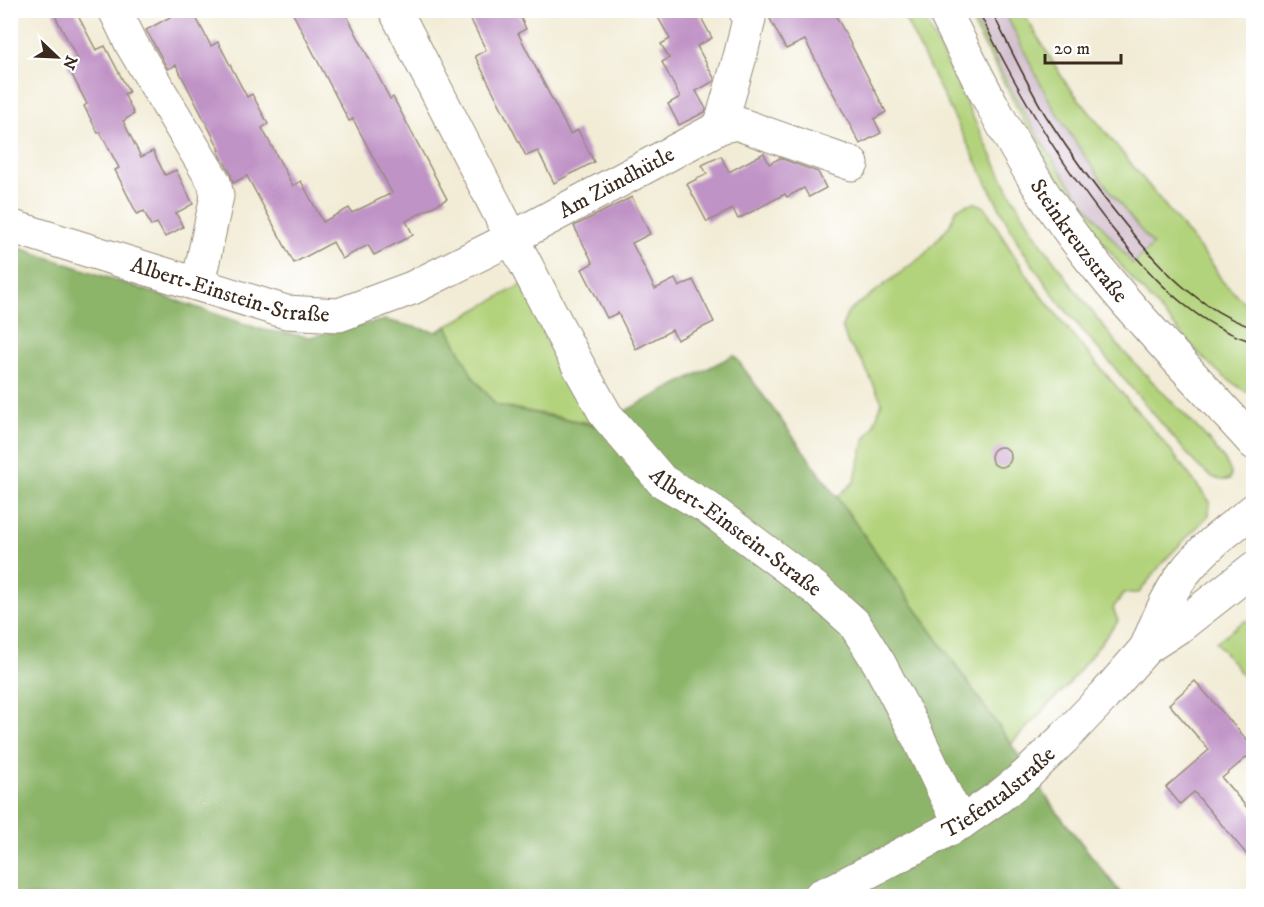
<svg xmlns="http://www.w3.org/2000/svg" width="1264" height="907" viewBox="0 0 1264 907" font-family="'IM FELL DW Pica',serif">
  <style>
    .industrial { fill: #d1bdcc }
    .green { fill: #b2d37b; stroke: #767e4c; stroke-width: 1.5 }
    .forest { fill: #8db56b; stroke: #647044; stroke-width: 1.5 }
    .building { fill: #c093c6 }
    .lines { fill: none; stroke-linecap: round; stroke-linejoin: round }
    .minor-casing { stroke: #968b7a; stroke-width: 35 }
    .minor { stroke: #fff; stroke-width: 33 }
    .tram { stroke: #3b2a1e; stroke-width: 1.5 }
    .labels { text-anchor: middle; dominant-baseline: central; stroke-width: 4.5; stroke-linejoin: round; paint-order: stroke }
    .street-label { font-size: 22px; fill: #3b2a1e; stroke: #fff }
  </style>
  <rect width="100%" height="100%" fill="#fff"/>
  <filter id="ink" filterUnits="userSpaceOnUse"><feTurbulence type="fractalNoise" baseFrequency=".0167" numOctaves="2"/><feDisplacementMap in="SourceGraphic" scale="12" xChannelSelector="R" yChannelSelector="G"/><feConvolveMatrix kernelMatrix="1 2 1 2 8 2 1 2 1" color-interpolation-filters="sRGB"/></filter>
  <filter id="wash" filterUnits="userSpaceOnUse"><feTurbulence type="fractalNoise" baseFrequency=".008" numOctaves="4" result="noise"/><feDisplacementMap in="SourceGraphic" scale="24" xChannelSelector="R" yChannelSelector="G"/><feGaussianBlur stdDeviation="1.35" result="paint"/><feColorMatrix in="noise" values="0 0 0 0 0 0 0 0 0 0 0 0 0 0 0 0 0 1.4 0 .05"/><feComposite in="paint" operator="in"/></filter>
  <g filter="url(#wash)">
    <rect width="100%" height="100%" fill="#f2ecd6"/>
    <path class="industrial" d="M971,11H1004L1054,108L1073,138L1121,207L1153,245L1133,264L1082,200L1048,151L1025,114Z"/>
    <g class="green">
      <path d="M901,11H921L1008,189L1037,237L1073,287L1121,349L1206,437L1226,462L1231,473L1230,479C1216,484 1205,472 1195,463L1057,300L1020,246L994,197Z"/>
      <path d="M966,11H971C997,65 1026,120 1060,170C1083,203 1108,233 1133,264L1153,245C1117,202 1084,158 1055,110C1036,78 1021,43 1004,11H1022L1065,82L1213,265L1222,281L1253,311V394L1245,391L1224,377L1204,359L1124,270L1081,213L1037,146Z"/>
      <path d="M976,203L985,207L1010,249L1038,291L1075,338L1168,447L1210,502L1209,515L1163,562L1139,593H1124L1113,608L1118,621L1111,630L1068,685L1011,744L837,497L854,482L865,439L873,428L882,402L862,361L848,344L842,326L848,312L924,255L949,226L957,208L968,204Z"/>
      <path d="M524,283L595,424L496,405L473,377L447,326Z"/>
      <path d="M1253,619H1254L1253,688L1216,642L1243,622Z"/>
    </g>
    <path class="forest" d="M11,245L263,330L310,337L385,320L436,332L447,326L473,377L496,405L596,426L734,355L837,497L1011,744L1054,808L1123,896H11Z"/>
    <g id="blocks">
      <g class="building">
        <path d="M52,10H75L96,50L105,46L129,92L124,94L134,114L123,121L141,157L153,151L165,175L176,170L193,204L176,213L183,227L165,237L157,223L151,226L144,211L137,214L115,170L119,168L100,132L98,133L84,106L87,104L67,65L78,60Z"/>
        <path d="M183,10H192L211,46L218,42L247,97L252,94L268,124L262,128L293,186L301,181L323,222L349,208L352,213L392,193L353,119L349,121L291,10H344L390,99L393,97L447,199L406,221L413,235L374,255L368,245L342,259L333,242L294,263L247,176L233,183L230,172L218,151L220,150L176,65L168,69L146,30Z"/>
        <path d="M466,10H517L526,29L518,33L570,134L578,130L594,162L554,183L538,151L526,156L475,56L486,50Z"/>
        <path d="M654,10H697L712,38L697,46L714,78V81L696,91L706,109L705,112L679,125L668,104L680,97L662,62L669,58L661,44L670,39Z"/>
        <path d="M786,10H833L886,112L874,119L881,133L860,144L805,40L786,49L770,19Z"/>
        <path d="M764,153L769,164L780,158L818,172L826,188L809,197L804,188L787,197L785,194L738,219L733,209L707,222L687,184L707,174L702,165L721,156L729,172Z"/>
        <path d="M632,197L650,234L632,243L655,289L675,279L679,287L693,280L714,322L677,340L672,330L636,349L618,313L607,318L582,269L593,263L574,226Z"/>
        <circle cx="1001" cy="457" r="10"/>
        <path d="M1195,681L1254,748V751L1222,778L1254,816V863L1194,792L1180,804L1166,787L1209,750L1169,704Z"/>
      </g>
    </g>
  </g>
  <g filter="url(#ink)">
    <use href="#blocks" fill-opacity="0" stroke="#968b7a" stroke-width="1.5"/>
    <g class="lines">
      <g class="minor-casing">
        <g id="minor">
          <path d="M115,10L132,45L214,182L217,196L198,284"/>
          <path id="s1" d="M395,10L512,238L578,365L606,415L662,481L708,508L816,589L854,623L879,663L916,733L946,796L961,823"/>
          <path id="s2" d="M944,10C976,75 1008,139 1047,199C1106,288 1183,364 1254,443"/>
          <path d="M720,127L741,53L749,19L745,10"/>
          <path id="s3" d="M10,226L286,312L339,315L412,288L512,238L720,127L736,123L852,164"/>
          <path d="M1146,648C1157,622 1167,596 1184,573C1203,548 1229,529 1254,510"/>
          <path id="s4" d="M820,896L834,890L961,823L1000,796L1026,775L1063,739L1104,696L1146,648L1180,626L1254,568"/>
        </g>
      </g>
      <use href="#minor" class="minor"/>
      <g class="tram">
        <path d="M978,10C1017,91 1062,168 1119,237C1155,281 1197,326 1254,342"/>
        <path d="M991,10C1009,46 1026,82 1046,116C1070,153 1096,189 1124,223C1159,267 1199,310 1254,328"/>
      </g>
    </g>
  </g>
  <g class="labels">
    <g class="street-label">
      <text stroke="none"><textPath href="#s3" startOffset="650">Am Zündhütle</textPath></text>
      <text stroke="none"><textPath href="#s2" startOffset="268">Steinkreuzstraße</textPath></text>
      <text stroke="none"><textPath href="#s3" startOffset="230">Albert-Einstein-Straße</textPath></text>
      <text stroke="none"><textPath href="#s1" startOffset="633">Albert-Einstein-Straße</textPath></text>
      <text stroke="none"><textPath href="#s4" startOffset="207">Tiefentalstraße</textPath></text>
    </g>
  </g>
  <rect width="1264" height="907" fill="none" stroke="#fff" stroke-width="36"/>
  <g transform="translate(57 57) rotate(113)" stroke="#ffffff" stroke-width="4.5" paint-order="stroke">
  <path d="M0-4.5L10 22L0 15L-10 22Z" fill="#3b2a1e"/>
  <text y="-9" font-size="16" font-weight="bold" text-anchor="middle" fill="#3b2a1e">N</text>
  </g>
  <path d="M1045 54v9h76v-9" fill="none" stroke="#3b2a1e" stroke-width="3"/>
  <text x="1054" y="54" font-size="18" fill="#3b2a1e" stroke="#ffffff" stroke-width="4.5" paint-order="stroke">20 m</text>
</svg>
